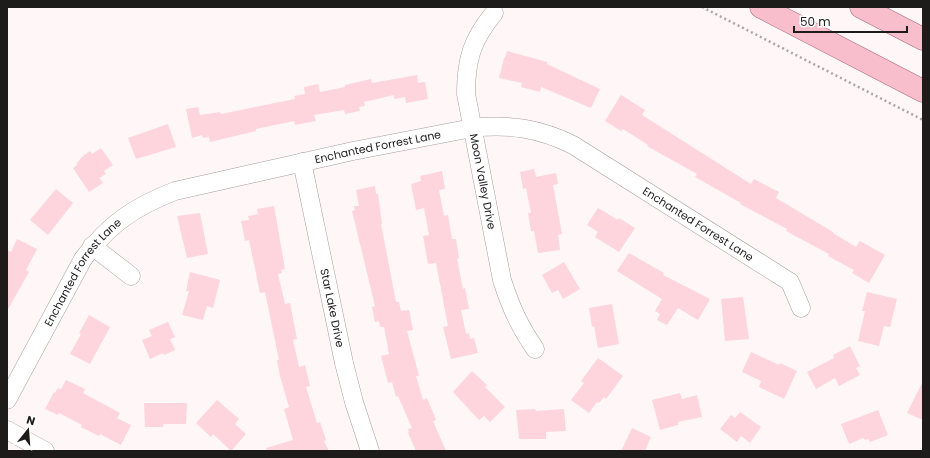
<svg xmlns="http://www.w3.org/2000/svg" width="930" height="458" viewBox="0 0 930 458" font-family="Poppins,sans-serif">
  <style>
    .building { fill: #fed5dd }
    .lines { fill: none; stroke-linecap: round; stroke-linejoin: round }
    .minor-casing { stroke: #a69d9e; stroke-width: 19 }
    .primary-casing { stroke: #a86878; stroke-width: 23 }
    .path { stroke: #aba5a6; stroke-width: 2.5; stroke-dasharray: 2 3; stroke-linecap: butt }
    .minor { stroke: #fff; stroke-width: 18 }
    .primary { stroke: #f8becc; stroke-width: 22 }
    .labels { text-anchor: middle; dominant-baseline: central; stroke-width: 3; stroke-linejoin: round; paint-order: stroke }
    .street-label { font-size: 11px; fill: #1e1b1b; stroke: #fff }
  </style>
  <rect width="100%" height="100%" fill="#fef6f7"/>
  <g class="building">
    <path d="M507,51L547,62V64L600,89L591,108L541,87L540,92L521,87L522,83L499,78L504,58H505Z"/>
    <path d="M417,75L418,83L425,82L428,99L406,103L405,97L394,99V95L364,102L365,106L359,107L360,111L345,114L344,110L314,115L316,121L295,125L294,121L256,129V131L210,142L209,137L203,138L202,135L192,138L186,109L198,107L200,115L220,112L221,114L295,99L294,96L305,94L304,87L318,84L320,92L345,87V85L371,79L372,83Z"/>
    <path d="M621,95L645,110L642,115L751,184L754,179L779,192L776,198L833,232V233L856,247L860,241L885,255L869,283L852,273L854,270L828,256L829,254L786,231L787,229L740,204L741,203L695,177L697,174L647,146L648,145L623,129L621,131L605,121Z"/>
    <path d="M168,124L176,147L136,159L128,138Z"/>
    <path d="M101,148L113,165L104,171L106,174L99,178L103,183L89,192L73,168L77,165L76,164L82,157L90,151L92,154Z"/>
    <path d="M534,169L536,177L556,173L558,184L553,185L562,234L558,235L560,250L538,253L534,231H531L528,213H531L526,188L523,189L520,172Z"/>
    <path d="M442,171L445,189L439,190L444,216L448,215L452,239H456L459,258L457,259L463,289L465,288L469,309L461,310L466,334L469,333L470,339L474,338L478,353L451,359L443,327L448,326L436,263L428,264L423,236L429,235L424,208L416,210L411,184L421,181L420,176Z"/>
    <path d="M375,186L376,194H378L382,224H381L396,302H399L401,311L409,310L413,330L407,331L419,376H416L423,400L427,398L436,420L433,421L446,451H416L408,433L409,432L408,429L412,428L398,396L396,397L392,382L388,383L381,356L389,354L384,327H380L379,321L375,322L372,307L375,306L352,211L355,210L354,206H359L356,190Z"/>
    <path d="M56,189L73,203L48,235L30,220Z"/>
    <path d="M274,206L285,269L281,270L282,273L278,274L285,304L290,303L297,339L293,340L299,367L305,365L310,386L306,387L317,423L320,422L326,440L324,441L329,451H267L266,448L293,440L284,409L289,407L280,376L277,360H279L265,292L260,293L249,240L245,241L241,221L249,220L248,216L258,214L257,209Z"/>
    <path d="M598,208L618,220L619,218L635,228L619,252L595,237L598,232L587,225Z"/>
    <path d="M200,213L208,254L187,258L177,216Z"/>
    <path d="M17,239L37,249L26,270L29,272L7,311V250L11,252Z"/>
    <path d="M629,253L664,273L663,275L710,299L698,320L678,308L667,325L657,320L660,314L655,311L662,299L617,271Z"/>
    <path d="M564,262L580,289L563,299L558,290L552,293L542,275Z"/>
    <path d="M190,272L220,280L213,308L207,306L203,320L182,315L189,291H186Z"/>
    <path d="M867,292L897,299L890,327L884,326L879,346L858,341L865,311H862Z"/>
    <path d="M743,297L749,339L725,341L721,299Z"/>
    <path d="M612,304L619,344L598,348L594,326L592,327L589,308Z"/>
    <path d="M89,315L110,327L90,364L70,354L81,334L79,333Z"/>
    <path d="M168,322L175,337L170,339L175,350L164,355L163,353L150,359L142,340L152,336L149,330Z"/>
    <path d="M850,346L860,366L856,368L860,375L839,386L835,378L816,389L807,372L834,358L833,355Z"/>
    <path d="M751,352L779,365L780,363L797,371L784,399L759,387L761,381L742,372Z"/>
    <path d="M598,358L623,376L606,399L604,397L599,403L597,402L589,413L571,400L584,383L581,381Z"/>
    <path d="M472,371L487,385L485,387L505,407L490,422L484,416L479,420L453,392Z"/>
    <path d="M66,380L85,389L83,393L120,413L117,418L131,425L121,445L100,434L99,436L81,427L82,425L59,413L58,415L45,409L54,392L55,393L58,388L61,389Z"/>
    <path d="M923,381V420L907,413Z"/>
    <path d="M680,393L682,399L697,395L702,417L678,422V425L660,430L652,400Z"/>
    <path d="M217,400L239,419L235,424L246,434L231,451L213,434L211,437L196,423Z"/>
    <path d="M144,403H187L186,424H163V427H145Z"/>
    <path d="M535,409L536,411L564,409L566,431L546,432V439H519L516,410Z"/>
    <path d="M878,410L888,435L870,442L868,439L865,440L863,438L849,444L841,424Z"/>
    <path d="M740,412L761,427L750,443L741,436L737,442L720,429L731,415L735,418Z"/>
    <path d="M632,428L651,437L645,451H621Z"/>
  </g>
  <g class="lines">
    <g class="minor-casing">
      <g id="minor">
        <path id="s1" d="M494,13C472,40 466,59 466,94L502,280C511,308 519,325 535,349"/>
        <path id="s2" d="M302,162L344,363L354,402L370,451"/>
        <path d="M92,246L131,276"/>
        <path id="s3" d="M7,400L83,259C109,224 134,207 175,191L353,151L472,128C509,124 539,128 573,145L790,282L801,308"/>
        <path d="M7,430L45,451"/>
      </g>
    </g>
    <g class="primary-casing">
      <g id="primary">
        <path d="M761,7L923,91"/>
        <path d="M861,7L923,39"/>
      </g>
    </g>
    <path class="path" d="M702,7L923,120"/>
    <use href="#minor" class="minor"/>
    <use href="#primary" class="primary"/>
  </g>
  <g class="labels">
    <g class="street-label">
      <text stroke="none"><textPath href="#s3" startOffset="484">Enchanted Forrest Lane</textPath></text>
      <text stroke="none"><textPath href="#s1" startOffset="177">Moon Valley Drive</textPath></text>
      <text stroke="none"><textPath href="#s3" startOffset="832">Enchanted Forrest Lane</textPath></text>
      <text stroke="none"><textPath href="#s3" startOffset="149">Enchanted Forrest Lane</textPath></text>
      <text stroke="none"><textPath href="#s2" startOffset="149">Star Lake Drive</textPath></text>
    </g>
  </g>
  <rect width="930" height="458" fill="none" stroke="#1e1b1b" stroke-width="16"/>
  <g transform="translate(28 430) rotate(17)" stroke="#ffffff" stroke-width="3" paint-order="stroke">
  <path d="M0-3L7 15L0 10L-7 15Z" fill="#1e1b1b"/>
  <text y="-6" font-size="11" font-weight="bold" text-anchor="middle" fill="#1e1b1b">N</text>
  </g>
  <path d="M794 26v6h113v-6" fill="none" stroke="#1e1b1b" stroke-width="2"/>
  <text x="800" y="26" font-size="12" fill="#1e1b1b" stroke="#ffffff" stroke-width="3" paint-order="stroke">50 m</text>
</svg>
